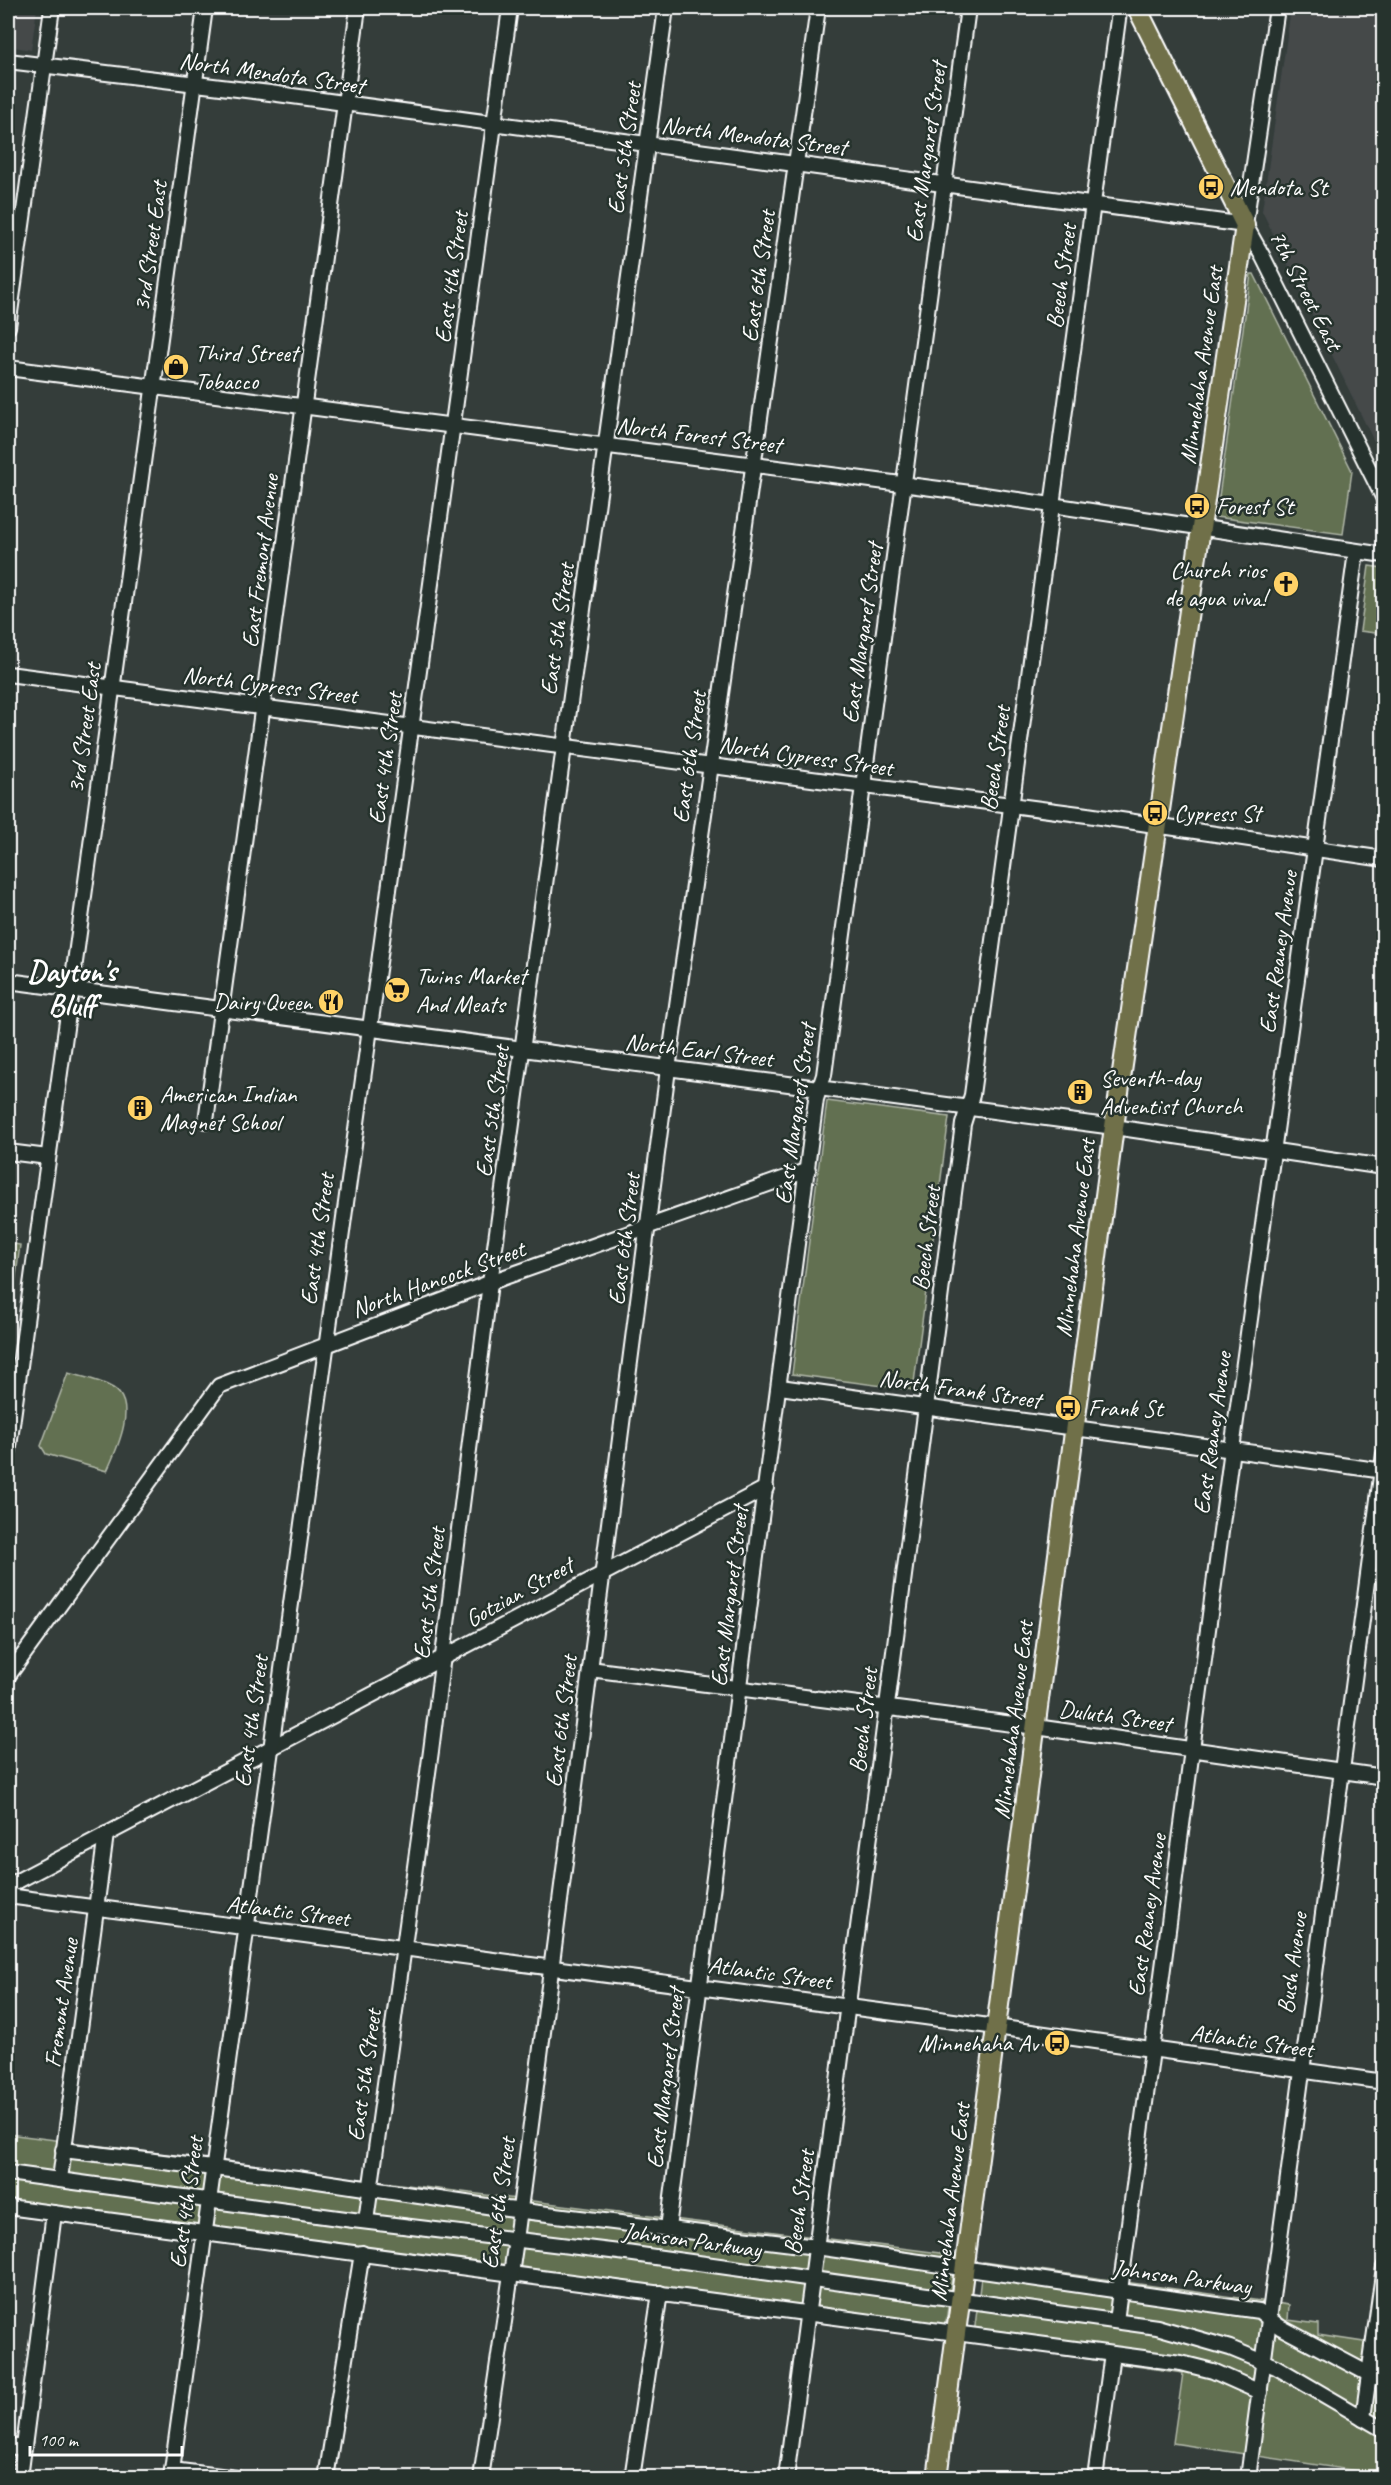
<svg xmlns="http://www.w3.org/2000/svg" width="1391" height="2485" viewBox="0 0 1391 2485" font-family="Caveat,sans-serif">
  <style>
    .built { fill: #44494a }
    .green { fill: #626f51; stroke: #b0b7a8; stroke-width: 1.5 }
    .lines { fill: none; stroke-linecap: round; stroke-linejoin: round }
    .minor-casing { stroke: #fff; stroke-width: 18 }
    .major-casing { stroke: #fff; stroke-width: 22 }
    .minor { stroke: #26332d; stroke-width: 14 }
    .major { stroke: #70704a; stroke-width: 18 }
    .labels { text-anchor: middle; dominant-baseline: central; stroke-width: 5; stroke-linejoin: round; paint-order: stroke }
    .street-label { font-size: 24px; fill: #fff; stroke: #26332d }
    .poi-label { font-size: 24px; fill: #fff; stroke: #26332d; text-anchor: start }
    .district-label { font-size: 30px; font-weight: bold; fill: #fff; stroke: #26332d }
  </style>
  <rect width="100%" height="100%" fill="#343d3a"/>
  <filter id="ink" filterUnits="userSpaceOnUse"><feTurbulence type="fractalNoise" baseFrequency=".0167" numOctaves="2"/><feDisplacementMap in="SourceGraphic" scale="12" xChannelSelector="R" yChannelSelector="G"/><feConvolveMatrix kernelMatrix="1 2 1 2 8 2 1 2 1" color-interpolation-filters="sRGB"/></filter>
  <g filter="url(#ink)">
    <g class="built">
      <path d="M8,8H37L31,50L8,46Z"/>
      <path d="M1291,8H1383V460L1262,211Z"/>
    </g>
    <g class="green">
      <path d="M1251,274H1254L1352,471L1343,534L1216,517Z"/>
      <path d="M1369,566L1383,568V634L1360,631Z"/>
      <path d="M827,1101L949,1117L913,1390L792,1374Z"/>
      <path d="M8,1243L20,1245L8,1338Z"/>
      <path d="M68,1373C83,1377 100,1380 113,1388C139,1404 116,1451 107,1471L46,1454L41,1446Z"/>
      <path d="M8,2134L955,2255L944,2337L8,2215Z"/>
      <path d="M983,2262L1289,2305L1288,2320L1318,2324V2335L1383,2345L1381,2365L1384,2366L1383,2475L1173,2443L1183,2373L973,2342Z"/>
    </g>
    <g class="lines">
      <g class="minor-casing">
        <g id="minor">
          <path d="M8,61L270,93L1245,225"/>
          <path d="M1245,225L1263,257L1384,499"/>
          <path d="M1245,225L1277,8"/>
          <path d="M8,327L52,8"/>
          <path d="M8,368L978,494L1384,555"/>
          <path d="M8,674L1087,815L1384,859"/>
          <path d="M8,981L1114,1127L1384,1167"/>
          <path d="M206,1121L358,8"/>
          <path d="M8,1152L48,1157"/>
          <path d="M780,1387L1384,1471"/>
          <path d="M8,1454L205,8"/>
          <path d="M590,1669L1036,1727L1384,1777"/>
          <path d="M8,1676L219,1386L502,1278L808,1170"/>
          <path d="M8,1886L766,1488"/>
          <path d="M8,1896L925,2017L1384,2082"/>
          <path d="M63,2150L297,2178L507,2209L816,2247L1259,2311L1280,2327L1384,2382"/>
          <path d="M8,2173L353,2220L619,2252L1157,2327L1230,2348L1276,2367L1384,2430"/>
          <path d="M60,2179L106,1834"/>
          <path d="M8,2207L1181,2363L1213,2371L1260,2392"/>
          <path d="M366,2221L431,1751L490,1283L666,8"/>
          <path d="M668,2228L816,1099L824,1075L968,8"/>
          <path d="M1116,2321L1232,1449L1356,552"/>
          <path d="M1363,2418L1384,2267"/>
          <path d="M8,2446L24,2448"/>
          <path d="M172,2470L237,2478"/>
          <path d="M20,2478L54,2213"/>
          <path d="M171,2478L510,8"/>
          <path d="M326,2478L362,2253"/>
          <path d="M481,2478L516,2240L668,1069L818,8"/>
          <path d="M632,2478L660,2293"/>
          <path d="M786,2478L963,1124L972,1095L1119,12L1121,8"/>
          <path d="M1095,2478L1112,2354"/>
          <path d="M1248,2478L1384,1454"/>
        </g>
      </g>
      <g class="major-casing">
        <path id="major" d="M937,2478L1114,1127L1245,225L1137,8"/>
      </g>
      <use href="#minor" class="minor"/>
      <use href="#major" class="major"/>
    </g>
  </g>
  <defs>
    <g id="bus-disc" transform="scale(1.35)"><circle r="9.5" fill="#ffd166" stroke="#26332d"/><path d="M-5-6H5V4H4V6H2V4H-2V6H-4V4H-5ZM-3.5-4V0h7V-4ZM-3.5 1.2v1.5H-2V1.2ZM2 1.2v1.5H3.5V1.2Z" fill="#111"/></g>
    <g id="shop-disc" transform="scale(1.35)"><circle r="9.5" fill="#ffd166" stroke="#26332d"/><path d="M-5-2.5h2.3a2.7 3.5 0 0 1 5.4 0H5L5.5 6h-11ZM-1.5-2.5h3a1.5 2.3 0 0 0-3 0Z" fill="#111"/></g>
    <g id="church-disc" transform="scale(1.35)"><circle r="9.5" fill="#ffd166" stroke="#26332d"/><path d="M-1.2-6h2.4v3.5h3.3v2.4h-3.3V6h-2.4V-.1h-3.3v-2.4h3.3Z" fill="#111"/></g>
    <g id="supermarket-disc" transform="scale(1.35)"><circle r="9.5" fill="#ffd166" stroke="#26332d"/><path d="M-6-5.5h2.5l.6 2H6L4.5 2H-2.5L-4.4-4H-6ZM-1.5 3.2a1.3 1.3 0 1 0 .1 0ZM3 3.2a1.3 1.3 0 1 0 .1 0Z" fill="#111"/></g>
    <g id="restaurant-disc" transform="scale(1.35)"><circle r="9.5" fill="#ffd166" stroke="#26332d"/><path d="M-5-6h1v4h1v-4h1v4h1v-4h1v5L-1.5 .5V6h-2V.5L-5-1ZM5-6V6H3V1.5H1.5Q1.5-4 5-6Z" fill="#111"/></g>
    <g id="building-disc" transform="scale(1.35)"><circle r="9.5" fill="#ffd166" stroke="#26332d"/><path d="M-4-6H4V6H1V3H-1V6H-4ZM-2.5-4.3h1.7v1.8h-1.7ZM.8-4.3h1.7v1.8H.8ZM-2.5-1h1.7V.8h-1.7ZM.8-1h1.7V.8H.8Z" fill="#111"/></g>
  </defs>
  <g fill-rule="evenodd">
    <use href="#bus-disc" x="1211" y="187"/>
    <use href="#shop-disc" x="176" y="367"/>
    <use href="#bus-disc" x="1197" y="506"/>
    <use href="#church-disc" x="1286" y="584"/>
    <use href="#bus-disc" x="1155" y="813"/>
    <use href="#supermarket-disc" x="397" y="990"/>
    <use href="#restaurant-disc" x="331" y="1002"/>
    <use href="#building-disc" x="1080" y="1092"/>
    <use href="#building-disc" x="140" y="1108"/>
    <use href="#bus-disc" x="1068" y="1408"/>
    <use href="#bus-disc" x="1057" y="2043"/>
  </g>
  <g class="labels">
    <g class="street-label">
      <text transform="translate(272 73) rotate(8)">North Mendota Street</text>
      <text transform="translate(754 136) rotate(7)">North Mendota Street</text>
      <text transform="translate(624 148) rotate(-82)">East 5th Street</text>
      <text transform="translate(926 152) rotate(-82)">East Margaret Street</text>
      <text transform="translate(150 246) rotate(-82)">3rd Street East</text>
      <text transform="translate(758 276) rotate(-82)">East 6th Street</text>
      <text transform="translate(1061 276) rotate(-82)">Beech Street</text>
      <text transform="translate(451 277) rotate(-82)">East 4th Street</text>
      <text transform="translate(1306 290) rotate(63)">7th Street East</text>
      <text transform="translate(1201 365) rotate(-82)">Minnehaha Avenue East</text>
      <text transform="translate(699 435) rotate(7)">North Forest Street</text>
      <text transform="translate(260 561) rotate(-83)">East Fremont Avenue</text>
      <text transform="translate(557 629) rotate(-82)">East 5th Street</text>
      <text transform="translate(862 633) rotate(-82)">East Margaret Street</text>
      <text transform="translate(270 685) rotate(7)">North Cypress Street</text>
      <text transform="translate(84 728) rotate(-82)">3rd Street East</text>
      <text transform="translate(806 756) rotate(8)">North Cypress Street</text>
      <text transform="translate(689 757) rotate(-82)">East 6th Street</text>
      <text transform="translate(385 758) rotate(-82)">East 4th Street</text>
      <text transform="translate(995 758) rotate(-82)">Beech Street</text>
      <text transform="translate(1278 952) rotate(-82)">East Reaney Avenue</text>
      <text transform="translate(699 1050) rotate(7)">North Earl Street</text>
      <text transform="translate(492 1111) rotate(-82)">East 5th Street</text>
      <text transform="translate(795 1114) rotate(-82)">East Margaret Street</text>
      <text transform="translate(926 1238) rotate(-83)">Beech Street</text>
      <text transform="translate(1075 1238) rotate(-83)">Minnehaha Avenue East</text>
      <text transform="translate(317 1239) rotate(-82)">East 4th Street</text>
      <text transform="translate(624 1239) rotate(-83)">East 6th Street</text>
      <text transform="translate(438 1279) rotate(-20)">North Hancock Street</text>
      <text transform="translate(960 1389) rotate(8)">North Frank Street</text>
      <text transform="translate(1212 1433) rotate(-82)">East Reaney Avenue</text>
      <text transform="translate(519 1592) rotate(-29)">Gotzian Street</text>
      <text transform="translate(429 1593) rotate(-83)">East 5th Street</text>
      <text transform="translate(729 1596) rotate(-83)">East Margaret Street</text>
      <text transform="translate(1115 1716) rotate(8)">Duluth Street</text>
      <text transform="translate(863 1720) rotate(-83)">Beech Street</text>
      <text transform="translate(1013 1720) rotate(-83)">Minnehaha Avenue East</text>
      <text transform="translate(251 1721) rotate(-82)">East 4th Street</text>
      <text transform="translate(561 1721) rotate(-83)">East 6th Street</text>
      <text transform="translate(288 1911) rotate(7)">Atlantic Street</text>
      <text transform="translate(1147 1915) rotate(-82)">East Reaney Avenue</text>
      <text transform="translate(1292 1963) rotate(-82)">Bush Avenue</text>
      <text transform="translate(770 1973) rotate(8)">Atlantic Street</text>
      <text transform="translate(61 2003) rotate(-82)">Fremont Avenue</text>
      <text transform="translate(1252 2041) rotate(8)">Atlantic Street</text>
      <text transform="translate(364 2075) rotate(-82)">East 5th Street</text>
      <text transform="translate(665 2078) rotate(-83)">East Margaret Street</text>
      <text transform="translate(186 2202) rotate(-82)">East 4th Street</text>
      <text transform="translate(799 2202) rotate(-82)">Beech Street</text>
      <text transform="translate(950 2202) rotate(-83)">Minnehaha Avenue East</text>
      <text transform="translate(498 2203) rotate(-82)">East 6th Street</text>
      <text transform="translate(692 2240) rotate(8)">Johnson Parkway</text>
      <text transform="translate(1182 2277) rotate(8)">Johnson Parkway</text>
    </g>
    <g class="poi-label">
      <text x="1230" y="187">Mendota St</text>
      <text x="195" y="353">Third Street<tspan x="195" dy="28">Tobacco</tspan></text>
      <text x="1216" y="506">Forest St</text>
      <text x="1266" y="570" text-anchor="end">Church rios<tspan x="1266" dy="28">de agua viva!</tspan></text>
      <text x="1174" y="813">Cypress St</text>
      <text x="416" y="976">Twins Market<tspan x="416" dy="28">And Meats</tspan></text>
      <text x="312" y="1002" text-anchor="end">Dairy Queen</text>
      <text x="1100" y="1078">Seventh-day<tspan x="1100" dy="28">Adventist Church</tspan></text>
      <text x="160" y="1094">American Indian<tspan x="160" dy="28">Magnet School</tspan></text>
      <text x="1088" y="1408">Frank St</text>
      <text x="1038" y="2043" text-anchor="end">Minnehaha Av</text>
    </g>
    <g class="district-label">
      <text x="72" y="971">Dayton's<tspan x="72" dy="34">Bluff</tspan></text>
    </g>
  </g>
  <rect width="1391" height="2485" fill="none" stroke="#26332d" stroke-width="30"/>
  <rect x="15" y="15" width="1361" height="2455" fill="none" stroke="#fff" stroke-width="2" filter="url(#ink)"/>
  <path d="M30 2446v9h152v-9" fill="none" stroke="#ffffff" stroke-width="3"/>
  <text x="39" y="2446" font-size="18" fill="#ffffff" stroke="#26332d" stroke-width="4.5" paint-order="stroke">100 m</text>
</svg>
